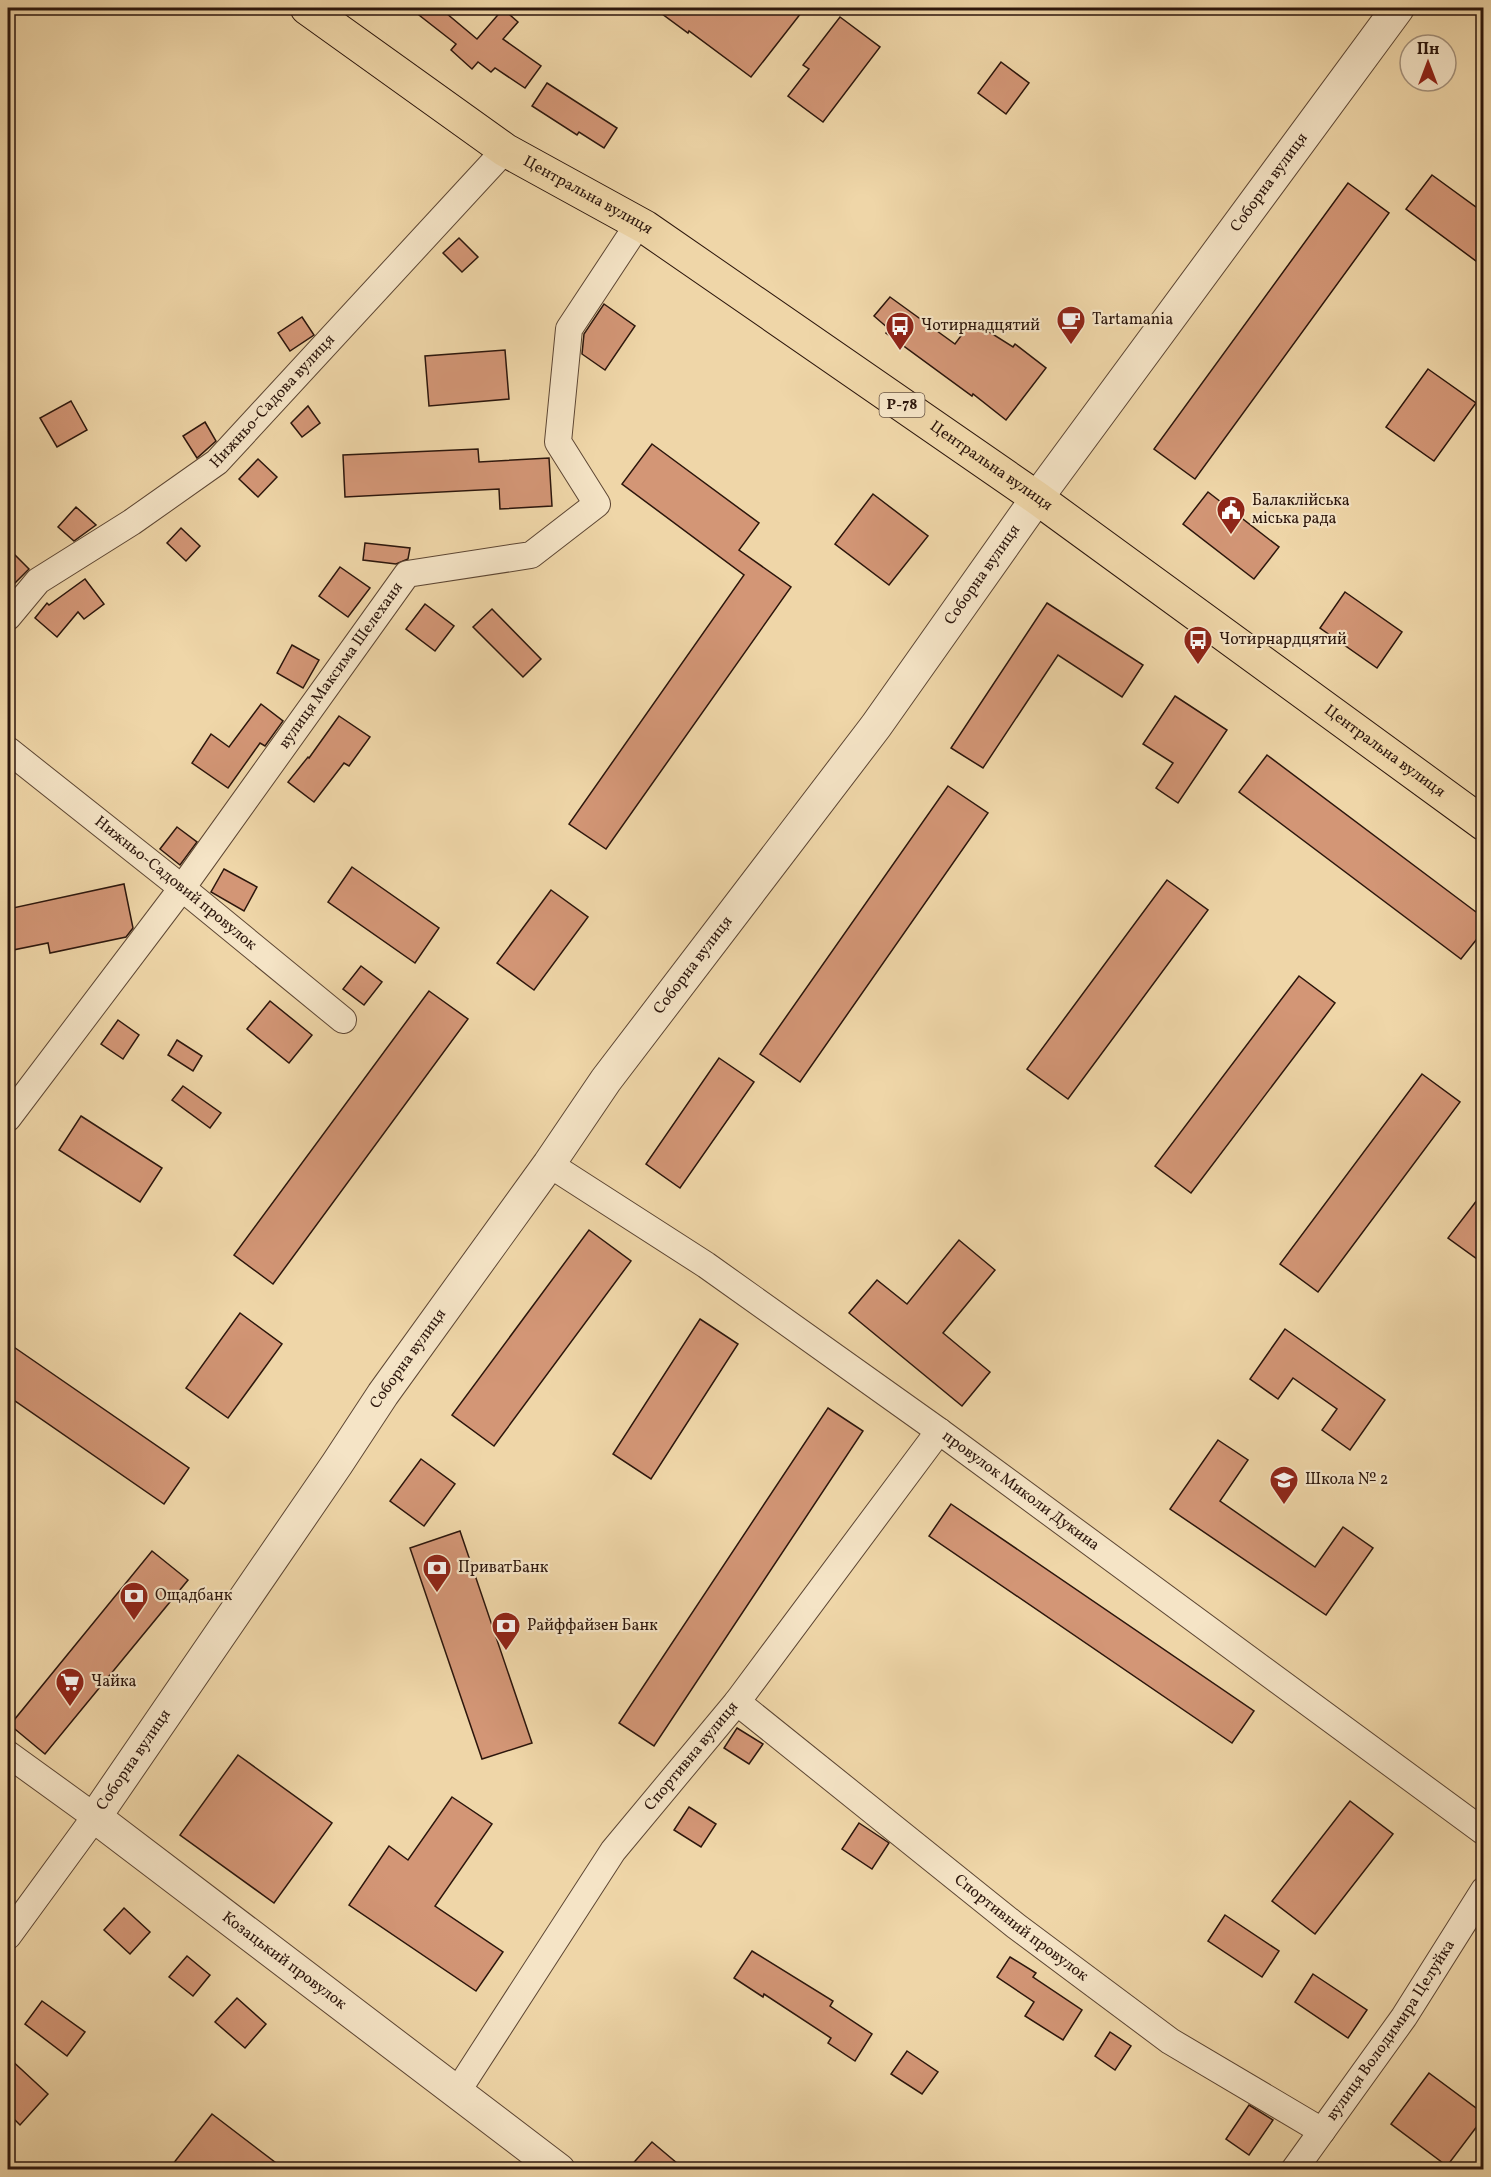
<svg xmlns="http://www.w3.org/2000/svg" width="1491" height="2177" viewBox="0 0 1491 2177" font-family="Vollkorn,serif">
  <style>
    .building { fill: #d39676; stroke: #2c160c; stroke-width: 1.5 }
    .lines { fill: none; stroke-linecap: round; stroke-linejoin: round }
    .minor-casing { stroke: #5d4633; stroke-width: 28 }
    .tertiary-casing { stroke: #5d4633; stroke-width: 34 }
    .primary-casing { stroke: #2c160c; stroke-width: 35 }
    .minor { stroke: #f5e4c6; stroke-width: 26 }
    .tertiary { stroke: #f5e4c6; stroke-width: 32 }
    .primary { stroke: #efd6a8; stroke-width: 33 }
    .labels { text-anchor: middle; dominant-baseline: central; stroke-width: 4.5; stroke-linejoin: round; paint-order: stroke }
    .shield { fill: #f5e4c6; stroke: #685444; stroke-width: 1.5 }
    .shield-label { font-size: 15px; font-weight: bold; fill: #2c160c }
    .street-label { font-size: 16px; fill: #2c160c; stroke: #f5e4c6 }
    .poi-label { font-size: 16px; fill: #2c160c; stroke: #f5e4c6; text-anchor: start }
  </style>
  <rect width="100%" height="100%" fill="#efd6a8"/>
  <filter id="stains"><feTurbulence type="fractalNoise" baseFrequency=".00333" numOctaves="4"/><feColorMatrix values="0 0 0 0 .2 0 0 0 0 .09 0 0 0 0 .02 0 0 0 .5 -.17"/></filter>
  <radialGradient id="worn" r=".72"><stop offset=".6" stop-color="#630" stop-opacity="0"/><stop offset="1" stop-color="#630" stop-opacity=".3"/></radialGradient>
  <g class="building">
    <path d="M410,8H440L477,39L503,9L518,22L503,39L541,66L525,88L495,68L491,72L478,62L472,69L451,50L456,44Z"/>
    <path d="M654,8H805L751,77L689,31L688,33Z"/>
    <path d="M840,17L880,47L823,122L788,96L809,69L803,65Z"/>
    <path d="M1001,62L1029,83L1006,114L978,93Z"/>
    <path d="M547,83L617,128L604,148L579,132L577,135L532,106Z"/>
    <path d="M1432,175L1484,213V267L1406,209Z"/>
    <path d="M1348,183L1389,213L1195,479L1154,449Z"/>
    <path d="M459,238L478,257L462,272L443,253Z"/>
    <path d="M890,297L955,344L972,321L1013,347L1015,344L1046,368L1006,420L973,394L972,396L886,333L889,329L874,316Z"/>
    <path d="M604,304L635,326L605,370L582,354L584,334Z"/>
    <path d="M302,317L314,335L290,351L278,333Z"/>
    <path d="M505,350L509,399L429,406L425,356Z"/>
    <path d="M1428,369L1476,403L1434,461L1386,427Z"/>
    <path d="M71,401L87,430L57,447L40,418Z"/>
    <path d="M308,406L320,423L302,437L291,423Z"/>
    <path d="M205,422L216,441L197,458L183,436Z"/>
    <path d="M652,444L759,523L739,550L791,587L606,849L569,824L744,575L622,484Z"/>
    <path d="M478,449L479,462L549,458L552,506L500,509L499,489L345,497L343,455Z"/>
    <path d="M258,459L277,477L258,497L239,479Z"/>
    <path d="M1208,492L1279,547L1254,579L1183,524Z"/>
    <path d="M873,494L928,536L889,585L835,544Z"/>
    <path d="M76,507L96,525L74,541L58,527Z"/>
    <path d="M181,528L200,546L186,561L167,543Z"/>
    <path d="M365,543L410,548L408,559L396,564L363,560Z"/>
    <path d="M8,548L29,569L8,590Z"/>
    <path d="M340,567L370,588L348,617L319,596Z"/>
    <path d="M85,579L104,604L84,619L78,612L57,637L35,618L47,603L49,605Z"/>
    <path d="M1345,592L1402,632L1377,668L1320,628Z"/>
    <path d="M1047,603L1143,665L1122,697L1058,655L983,768L951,748Z"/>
    <path d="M425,604L454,626L435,651L406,629Z"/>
    <path d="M492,609L541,659L523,677L473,627Z"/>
    <path d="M292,645L319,660L303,688L277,673Z"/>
    <path d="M1175,696L1227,730L1178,803L1156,788L1173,763L1143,744Z"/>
    <path d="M261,704L283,721L265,746L260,743L228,788L192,763L211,734L229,747Z"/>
    <path d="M339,716L370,737L349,766L344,763L314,802L288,782L308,757L309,758Z"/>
    <path d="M1267,755L1484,918V930L1461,959L1239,792Z"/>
    <path d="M948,786L988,813L800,1082L760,1054Z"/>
    <path d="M177,827L197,842L180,865L160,849Z"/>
    <path d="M352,867L439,928L415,963L328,902Z"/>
    <path d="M224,869L257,887L244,911L211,892Z"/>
    <path d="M1167,880L1208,910L1068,1099L1027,1069Z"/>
    <path d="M124,884L133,928L126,937L50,953L48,943L8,951V909Z"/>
    <path d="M551,890L588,917L534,990L497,963Z"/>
    <path d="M361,966L382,982L364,1005L343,989Z"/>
    <path d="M1299,976L1335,1003L1191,1193L1155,1166Z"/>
    <path d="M429,991L468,1019L273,1284L234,1255Z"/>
    <path d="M270,1001L312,1035L289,1063L247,1029Z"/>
    <path d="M118,1020L139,1035L123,1059L101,1044Z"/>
    <path d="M177,1040L202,1056L193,1071L168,1055Z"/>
    <path d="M719,1058L754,1082L680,1188L646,1164Z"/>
    <path d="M1422,1074L1460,1102L1318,1292L1280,1264Z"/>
    <path d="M183,1086L221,1113L210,1128L172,1100Z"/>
    <path d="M81,1116L162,1168L140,1202L59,1150Z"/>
    <path d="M1484,1191V1264L1448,1238Z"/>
    <path d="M589,1230L631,1261L494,1446L452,1415Z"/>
    <path d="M959,1240L995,1270L943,1333L990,1372L962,1406L849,1313L877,1280L907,1304Z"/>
    <path d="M240,1313L282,1344L228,1418L186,1388Z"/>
    <path d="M700,1319L738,1344L651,1479L613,1454Z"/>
    <path d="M1285,1329L1385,1400L1350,1450L1322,1430L1337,1409L1293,1378L1278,1399L1250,1379Z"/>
    <path d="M8,1343L189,1468L164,1504L8,1396Z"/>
    <path d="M828,1408L863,1431L654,1746L619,1723Z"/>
    <path d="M1218,1440L1248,1460L1220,1501L1315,1567L1343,1527L1373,1548L1326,1615L1170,1509Z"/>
    <path d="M421,1459L455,1484L424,1526L390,1501Z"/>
    <path d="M951,1504L1254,1711L1232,1743L929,1536Z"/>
    <path d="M460,1531L532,1743L482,1759L410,1548Z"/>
    <path d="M152,1551L188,1580L45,1754L10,1725Z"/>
    <path d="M737,1728L763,1744L749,1764L724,1748Z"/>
    <path d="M238,1755L332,1823L274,1903L180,1835Z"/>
    <path d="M452,1797L492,1824L435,1906L503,1952L476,1991L349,1905L389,1846L408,1860Z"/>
    <path d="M1350,1801L1393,1834L1315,1934L1272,1901Z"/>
    <path d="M689,1807L716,1824L701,1847L674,1830Z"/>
    <path d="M859,1823L889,1843L872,1869L842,1849Z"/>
    <path d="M124,1908L150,1932L130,1954L104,1930Z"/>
    <path d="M1225,1915L1279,1951L1262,1977L1208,1941Z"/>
    <path d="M752,1951L833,2001L830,2006L872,2034L855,2061L828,2043L831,2038L764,1994L763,1997L734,1978Z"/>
    <path d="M187,1956L210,1975L193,1996L169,1977Z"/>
    <path d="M1010,1957L1036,1973L1033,1977L1082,2010L1063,2040L1025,2016L1034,2002L997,1977Z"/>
    <path d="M1313,1974L1367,2010L1348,2038L1295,2002Z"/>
    <path d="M237,1998L266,2024L245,2048L215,2022Z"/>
    <path d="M42,2001L85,2032L67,2056L25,2024Z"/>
    <path d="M1110,2032L1131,2046L1115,2070L1095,2056Z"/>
    <path d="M907,2051L938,2072L922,2094L891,2074Z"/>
    <path d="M8,2057L48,2094L20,2125L8,2113Z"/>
    <path d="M1429,2073L1484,2114V2117L1447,2166L1391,2124Z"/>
    <path d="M1249,2105L1273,2120L1249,2155L1226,2139Z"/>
    <path d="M212,2114L284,2169H169Z"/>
    <path d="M652,2142L684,2169H628Z"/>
  </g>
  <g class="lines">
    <g class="minor-casing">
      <g id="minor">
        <path id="s1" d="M8,617L38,581L132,522L217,462L505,150"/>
        <path id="s2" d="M8,750L182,888L343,1020"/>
        <path id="s3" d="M8,1118L182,888L407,574L531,555L597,504L558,442L569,329L639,223"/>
        <path id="s4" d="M549,1164L706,1265L939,1431L1484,1832"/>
        <path id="s5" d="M737,1702L1016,1926L1170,2041L1322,2131"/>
        <path d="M8,1754L95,1817L8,1936"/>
        <path id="s6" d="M457,2092L613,1851L737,1702L939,1431"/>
        <path id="s7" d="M1294,2170L1404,2017L1484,1890"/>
      </g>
    </g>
    <g class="tertiary-casing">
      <g id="tertiary">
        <path id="s8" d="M559,2170L95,1817L337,1464L383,1394L549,1164L606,1080L876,726L1037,498L1398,8"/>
      </g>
    </g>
    <g class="primary-casing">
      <g id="primary">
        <path id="s9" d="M307,8L505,150L645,227L1037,498L1484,824"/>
      </g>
    </g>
    <use href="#minor" class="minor"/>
    <use href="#tertiary" class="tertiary"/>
    <use href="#primary" class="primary"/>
  </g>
  <defs>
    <g id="cafe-pin" transform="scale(1.5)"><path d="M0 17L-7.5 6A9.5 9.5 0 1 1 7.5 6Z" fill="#8f2418" stroke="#f5e4c6"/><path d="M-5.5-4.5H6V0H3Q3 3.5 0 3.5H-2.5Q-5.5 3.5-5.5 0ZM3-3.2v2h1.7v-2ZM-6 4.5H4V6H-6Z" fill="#fff"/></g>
    <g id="bus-pin" transform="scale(1.5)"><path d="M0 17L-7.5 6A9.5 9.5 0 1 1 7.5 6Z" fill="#8f2418" stroke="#f5e4c6"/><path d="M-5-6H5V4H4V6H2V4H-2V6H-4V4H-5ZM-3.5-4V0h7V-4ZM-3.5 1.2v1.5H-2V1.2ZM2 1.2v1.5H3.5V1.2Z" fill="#fff"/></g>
    <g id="civic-pin" transform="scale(1.5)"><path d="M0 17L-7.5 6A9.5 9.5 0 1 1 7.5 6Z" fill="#8f2418" stroke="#f5e4c6"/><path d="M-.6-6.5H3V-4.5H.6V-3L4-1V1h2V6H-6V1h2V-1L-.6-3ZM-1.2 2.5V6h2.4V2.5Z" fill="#fff"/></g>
    <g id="school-pin" transform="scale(1.5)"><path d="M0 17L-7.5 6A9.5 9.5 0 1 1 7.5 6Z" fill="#8f2418" stroke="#f5e4c6"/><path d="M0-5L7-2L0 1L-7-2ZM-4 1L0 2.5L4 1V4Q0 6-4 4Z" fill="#fff"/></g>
    <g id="bank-pin" transform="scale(1.5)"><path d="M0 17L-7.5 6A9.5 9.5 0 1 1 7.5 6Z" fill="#8f2418" stroke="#f5e4c6"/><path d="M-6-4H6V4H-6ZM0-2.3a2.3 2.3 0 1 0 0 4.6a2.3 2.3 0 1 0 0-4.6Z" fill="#fff"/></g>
    <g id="supermarket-pin" transform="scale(1.5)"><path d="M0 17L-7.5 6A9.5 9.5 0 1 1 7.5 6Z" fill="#8f2418" stroke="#f5e4c6"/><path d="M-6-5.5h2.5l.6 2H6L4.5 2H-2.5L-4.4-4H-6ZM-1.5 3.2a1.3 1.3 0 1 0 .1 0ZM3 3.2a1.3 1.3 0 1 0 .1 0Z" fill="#fff"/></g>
  </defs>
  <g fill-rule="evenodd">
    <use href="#cafe-pin" x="1071" y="320"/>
    <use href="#bus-pin" x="900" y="326"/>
    <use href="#civic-pin" x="1231" y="510"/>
    <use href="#bus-pin" x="1198" y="640"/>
    <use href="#school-pin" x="1284" y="1480"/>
    <use href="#bank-pin" x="437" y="1568"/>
    <use href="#bank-pin" x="134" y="1596"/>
    <use href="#bank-pin" x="506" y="1626"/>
    <use href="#supermarket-pin" x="70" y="1682"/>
  </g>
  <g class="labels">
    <rect class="shield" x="879.5" y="393" width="45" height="24" rx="4.5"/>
    <g class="shield-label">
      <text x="902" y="405">Р-78</text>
    </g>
    <g class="street-label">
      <text stroke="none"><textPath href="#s8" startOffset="2596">Соборна вулиця</textPath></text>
      <text stroke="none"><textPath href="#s9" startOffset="338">Центральна вулиця</textPath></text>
      <text stroke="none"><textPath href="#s1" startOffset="344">Нижньо-Садова вулиця</textPath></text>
      <text stroke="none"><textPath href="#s9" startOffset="824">Центральна вулиця</textPath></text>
      <text stroke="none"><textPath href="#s8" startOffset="2110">Соборна вулиця</textPath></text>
      <text stroke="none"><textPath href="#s3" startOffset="562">вулиця Максима Шелеханя</textPath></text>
      <text stroke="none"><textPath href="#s9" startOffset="1310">Центральна вулиця</textPath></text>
      <text stroke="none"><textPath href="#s2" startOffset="214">Нижньо-Садовий провулок</textPath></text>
      <text stroke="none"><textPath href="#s8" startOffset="1624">Соборна вулиця</textPath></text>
      <text stroke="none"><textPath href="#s8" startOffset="1138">Соборна вулиця</textPath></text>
      <text stroke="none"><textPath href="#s4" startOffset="574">провулок Миколи Дукина</textPath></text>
      <text stroke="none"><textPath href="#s6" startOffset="410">Спортивна вулиця</textPath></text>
      <text stroke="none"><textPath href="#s8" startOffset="652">Соборна вулиця</textPath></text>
      <text stroke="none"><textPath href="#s5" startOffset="363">Спортивний провулок</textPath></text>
      <text transform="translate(284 1961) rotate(37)">Козацький провулок</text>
      <text stroke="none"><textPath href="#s7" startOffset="170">вулиця Володимира Целуйка</textPath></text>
    </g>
    <g class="poi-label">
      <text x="1092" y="320">Tartamania</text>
      <text x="921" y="326">Чотирнадцятий</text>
      <text x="1252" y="501">Балаклійська<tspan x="1252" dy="18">міська рада</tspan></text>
      <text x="1219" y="640">Чотирнардцятий</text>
      <text x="1305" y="1480">Школа № 2</text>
      <text x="458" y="1568">ПриватБанк</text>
      <text x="155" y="1596">Ощадбанк</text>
      <text x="527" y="1626">Райффайзен Банк</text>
      <text x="91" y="1682">Чайка</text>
    </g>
  </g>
  <rect width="1491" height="2177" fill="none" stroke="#efd6a8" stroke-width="30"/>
  <rect x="9" y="9" width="1473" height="2159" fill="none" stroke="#2c160c" stroke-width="3"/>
  <rect x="15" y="15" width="1461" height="2147" fill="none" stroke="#2c160c" stroke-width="1.5"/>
  <g transform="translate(1428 63)"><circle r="28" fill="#f5e4c6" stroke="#a5927c" stroke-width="1.5"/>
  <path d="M0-4.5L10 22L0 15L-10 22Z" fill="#8f2418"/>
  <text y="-9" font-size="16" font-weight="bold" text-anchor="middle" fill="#2c160c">Пн</text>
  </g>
  <rect width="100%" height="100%" filter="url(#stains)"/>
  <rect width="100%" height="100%" fill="url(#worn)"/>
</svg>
